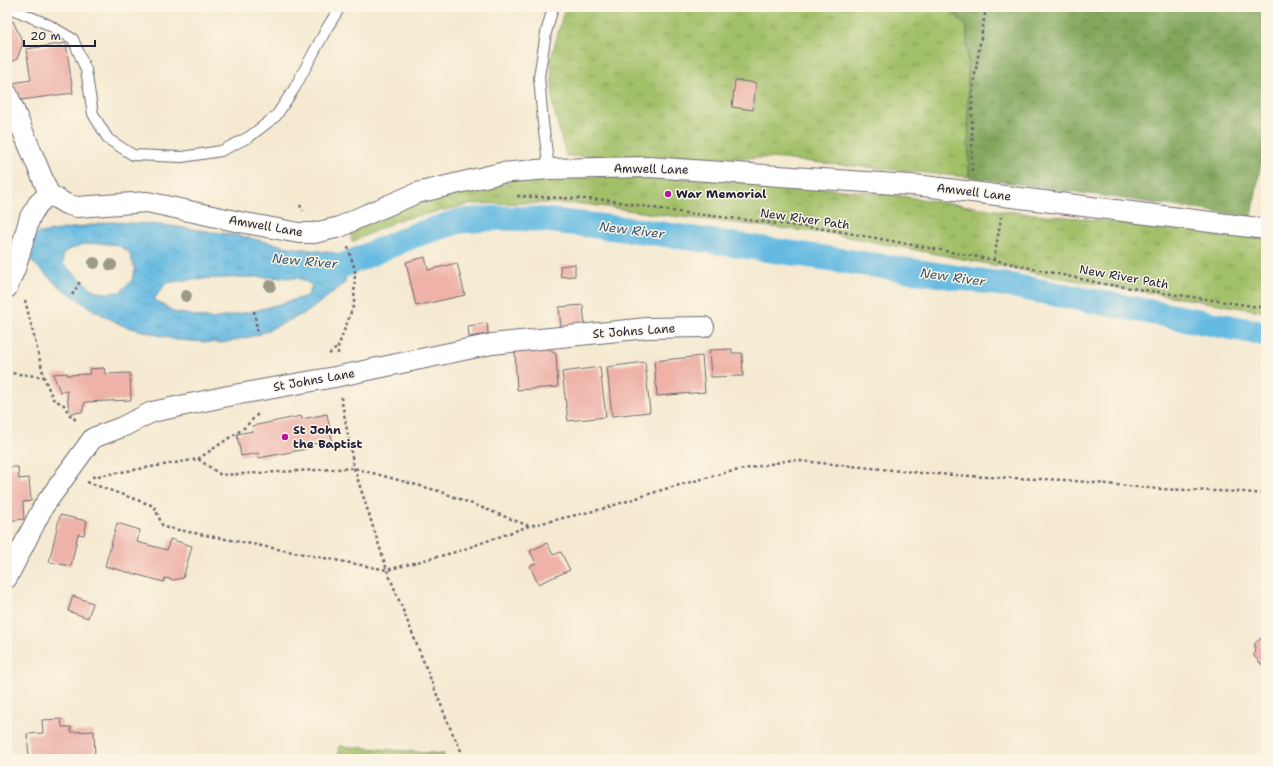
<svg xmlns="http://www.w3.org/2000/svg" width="1273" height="766" viewBox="0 0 1273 766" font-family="'Shantell Sans',sans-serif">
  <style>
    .grass { fill: url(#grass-tufts); stroke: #627152 }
    .forest { fill: url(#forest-crowns); stroke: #52644c }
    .garden { fill: #a2c068; stroke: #627152 }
    .water { fill: url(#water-ripples); stroke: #446e8e; fill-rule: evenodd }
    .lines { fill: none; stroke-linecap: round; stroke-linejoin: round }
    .canal { stroke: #65bae2; stroke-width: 25 }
    .building { fill: #eeb2a8 }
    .lane-casing { stroke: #6c6870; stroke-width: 12 }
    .street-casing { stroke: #6c6870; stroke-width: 22 }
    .path { stroke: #6c6870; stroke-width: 2.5; stroke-dasharray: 3 3; stroke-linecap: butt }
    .lane { stroke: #fff; stroke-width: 10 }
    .street { stroke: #fff; stroke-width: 20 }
    .tree { fill: #9a9a87 }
    .poi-dot { fill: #b5179e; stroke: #fcf5e5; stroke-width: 1.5 }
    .labels { text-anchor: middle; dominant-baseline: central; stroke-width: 3; stroke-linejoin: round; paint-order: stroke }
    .street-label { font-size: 12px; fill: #22223b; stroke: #fcf5e5 }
    .poi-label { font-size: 12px; font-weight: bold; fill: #22223b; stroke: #fcf5e5; text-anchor: start }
    .water-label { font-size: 13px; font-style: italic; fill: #395775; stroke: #fcf5e5 }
  </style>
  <defs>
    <pattern id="grass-tufts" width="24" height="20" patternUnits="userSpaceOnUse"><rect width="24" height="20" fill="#a2c068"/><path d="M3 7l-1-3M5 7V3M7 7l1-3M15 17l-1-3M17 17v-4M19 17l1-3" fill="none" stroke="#849c57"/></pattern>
    <pattern id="forest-crowns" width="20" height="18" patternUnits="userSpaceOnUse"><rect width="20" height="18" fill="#81a65c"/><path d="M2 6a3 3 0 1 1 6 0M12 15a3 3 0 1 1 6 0" fill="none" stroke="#69874d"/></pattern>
    <pattern id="water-ripples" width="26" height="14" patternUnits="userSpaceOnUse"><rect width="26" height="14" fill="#65bae2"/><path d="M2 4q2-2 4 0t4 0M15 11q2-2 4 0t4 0" fill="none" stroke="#5397b8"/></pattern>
  </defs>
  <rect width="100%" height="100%" fill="#fcf5e5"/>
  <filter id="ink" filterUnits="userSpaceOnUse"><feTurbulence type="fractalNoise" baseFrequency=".025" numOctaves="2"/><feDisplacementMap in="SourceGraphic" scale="8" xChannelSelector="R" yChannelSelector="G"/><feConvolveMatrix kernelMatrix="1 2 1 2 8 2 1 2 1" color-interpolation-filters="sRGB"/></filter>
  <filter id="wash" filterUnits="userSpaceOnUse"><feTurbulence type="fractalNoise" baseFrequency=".012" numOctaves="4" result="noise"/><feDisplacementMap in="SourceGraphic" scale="16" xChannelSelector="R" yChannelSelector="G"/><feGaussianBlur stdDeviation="0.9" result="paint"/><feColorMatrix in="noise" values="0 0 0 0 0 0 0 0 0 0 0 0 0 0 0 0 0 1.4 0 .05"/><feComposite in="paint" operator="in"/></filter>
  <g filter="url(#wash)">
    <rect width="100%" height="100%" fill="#f5ead1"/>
    <g class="grass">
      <path d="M565,7H947L967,26L969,177L770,158L566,156L553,106L551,59Z"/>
      <path d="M601,176L715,180L879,193L1002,211L1203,230L1266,238V312L1056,277L833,234L655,214L585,204L524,203L472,204L398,220L352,242L350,231L426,198L506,181Z"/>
    </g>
    <path class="forest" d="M947,7H1266V132L1252,217L969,177L967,26Z"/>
    <path class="garden" d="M339,746L444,754L443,759H338Z"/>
    <path class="water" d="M111,222L164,225L241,236L289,247L335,253L342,266L346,282L309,311L258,335L221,343L177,340L124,326L95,311L57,285L7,238ZM98,243L118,245L129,252L135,269L132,280L120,292L104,293L93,290L63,264V253L80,245ZM257,277L299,278L312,285L308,296L254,311L212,319L174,312L154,299L166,283L195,279Z"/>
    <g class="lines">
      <path class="canal" d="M307,264L342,266L415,235L460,221L500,218L536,219L641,231L1008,285L1266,334"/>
    </g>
    <g id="blocks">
      <g class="building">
        <path d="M13,21L23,43L17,59L7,64V24Z"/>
        <path d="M66,43L73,93L21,100L12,83L31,80L26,49Z"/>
        <path d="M735,80L756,83L753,110L732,107Z"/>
        <path d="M425,257L428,270L457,263L465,295L416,306L406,262Z"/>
        <path d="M575,264V276L561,277L560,266Z"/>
        <path d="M583,305L585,327L561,329L559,307Z"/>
        <path d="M487,323L488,334L469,337L468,326Z"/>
        <path d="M545,348L556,354L558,387L517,390L515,350Z"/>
        <path d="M732,349V353H742L743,376L711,377L709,350Z"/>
        <path d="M702,356L705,392L657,396L654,361Z"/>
        <path d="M645,362L650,412L612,416L607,367Z"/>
        <path d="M600,367L606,417L568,421L562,372Z"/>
        <path d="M104,368L105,374L130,373L131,400L85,402L82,412L71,413L68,404L67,391L60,392L53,374L67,373V375L90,374L89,369Z"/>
        <path d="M327,414L332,440L305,446L306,449L259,458L258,453L241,456L237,434L253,431L252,426L301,416L302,419Z"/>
        <path d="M7,467H18L19,479L29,478L31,501L23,502L24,519L7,521Z"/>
        <path d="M60,515L87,521L84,535L78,534L71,566L49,562Z"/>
        <path d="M117,523L140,530L137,542L167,550L170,539L192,546L183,578L174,580L165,578L164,582L105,566Z"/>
        <path d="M547,543L553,555L561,552L570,570L538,584L530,566L536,563L530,551Z"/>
        <path d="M73,596L93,603L88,618L68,611Z"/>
        <path d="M1263,637H1266V665L1261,664L1254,656L1255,643Z"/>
        <path d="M61,719L62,727H71V732L94,731L95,759H66V755L29,757L27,734L43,733L42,720Z"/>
      </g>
    </g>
  </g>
  <g filter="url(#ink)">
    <use href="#blocks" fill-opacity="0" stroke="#6c6870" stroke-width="1"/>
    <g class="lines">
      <g class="lane-casing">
        <g id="lane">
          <path d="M7,8H10L47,24L73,39L86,70L93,114L108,139L133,155L182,157L221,151L249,137L276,116L294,89L327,28L340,7"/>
          <path d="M549,169L543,123L539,77L546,33L553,7"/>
        </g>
      </g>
      <g class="street-casing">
        <g id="street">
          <path d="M7,93L49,194"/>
          <path d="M49,194L66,204L77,207L147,202L240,222L299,233H314L340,227L356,219L417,193L501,173L549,169L649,167L924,186L1266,229"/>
          <path d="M7,288L16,266L30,217L38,204L49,194"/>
          <path d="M7,578L43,507L93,438L122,427L152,412L228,396L335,377L492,344L647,328L704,327"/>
        </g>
      </g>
      <g class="path">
        <path d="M972,171V93L986,7"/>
        <path d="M517,196L607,200L678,212L832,230L994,260L1104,284L1266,308"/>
        <path d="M7,201L12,204"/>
        <path d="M300,205L303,211"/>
        <path d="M994,260L1001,217"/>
        <path d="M72,295L81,280"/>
        <path d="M25,300L44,377L53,399L64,405L69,414L78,422"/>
        <path d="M254,311L258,335"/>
        <path d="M329,354L338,347"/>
        <path d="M338,354V347L354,304L355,270L348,247"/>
        <path d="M7,371L11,373L44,377"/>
        <path d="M341,397L354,468L387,570L451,730L465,759"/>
        <path d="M198,459L244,428L259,413"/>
        <path d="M92,477L198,459L221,475L354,468L439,491L529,526"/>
        <path d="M87,482L154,506L163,527L387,570L459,551L529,526L602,509L665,489L724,473L791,460L922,473L987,477L1065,480L1159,489L1244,492L1266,494"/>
      </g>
      <use href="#lane" class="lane"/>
      <use href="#street" class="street"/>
    </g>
    <g class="tree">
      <circle cx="94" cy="263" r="6"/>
      <circle cx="111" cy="265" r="6"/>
      <circle cx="270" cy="286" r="6"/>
      <circle cx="186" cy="296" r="6"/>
    </g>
  </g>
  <g class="poi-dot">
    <circle cx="668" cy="194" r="4"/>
    <circle cx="285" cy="437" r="4"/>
  </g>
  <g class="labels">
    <g class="street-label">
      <text transform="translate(651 169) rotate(1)">Amwell Lane</text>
      <text transform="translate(974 192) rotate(7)">Amwell Lane</text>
      <text transform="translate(805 219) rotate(8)">New River Path</text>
      <text transform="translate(266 226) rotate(10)">Amwell Lane</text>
      <text transform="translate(1124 277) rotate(10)">New River Path</text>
      <text transform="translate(634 331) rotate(-4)">St Johns Lane</text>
      <text transform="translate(314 380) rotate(-10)">St Johns Lane</text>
    </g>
    <g class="poi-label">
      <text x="676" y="194">War Memorial</text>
      <text x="293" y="430">St John<tspan x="293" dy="14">the Baptist</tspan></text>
    </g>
    <g class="water-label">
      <text transform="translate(632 230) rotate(7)">New River</text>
      <text transform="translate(305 261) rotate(5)">New River</text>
      <text transform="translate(953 277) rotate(8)">New River</text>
    </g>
  </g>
  <rect width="1273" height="766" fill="none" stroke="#fcf5e5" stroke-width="24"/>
  <path d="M24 40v6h71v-6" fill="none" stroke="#22223b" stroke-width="2"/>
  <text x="30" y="40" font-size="12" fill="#22223b" stroke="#fcf5e5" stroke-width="3" paint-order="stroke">20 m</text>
</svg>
